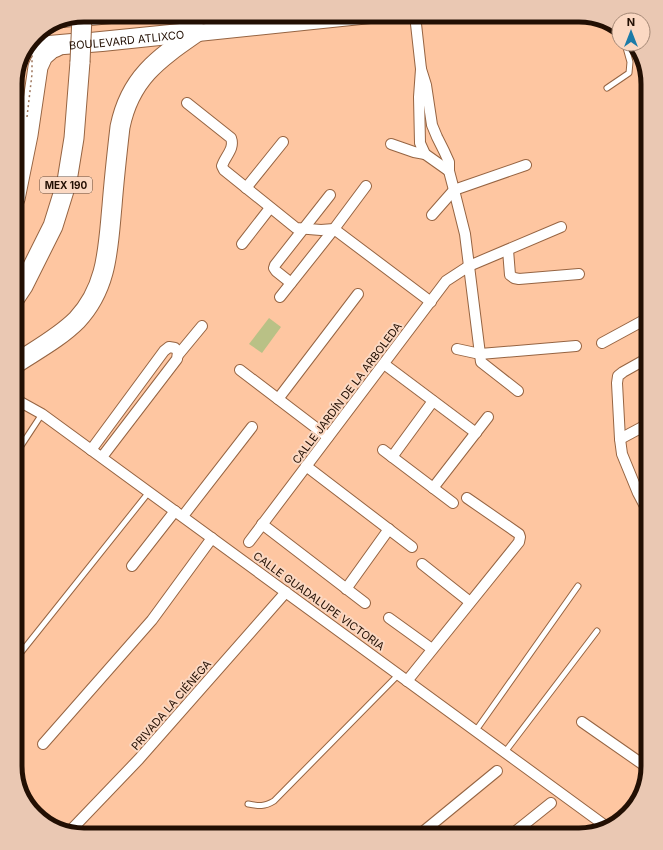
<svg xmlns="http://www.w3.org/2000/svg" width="663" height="850" viewBox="0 0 663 850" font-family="Inter,sans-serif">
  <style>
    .green { fill: #b9c186 }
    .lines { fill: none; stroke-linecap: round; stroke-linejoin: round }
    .lane-casing { stroke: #966442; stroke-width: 7 }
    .street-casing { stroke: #966442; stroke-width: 12 }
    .primary-casing { stroke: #966442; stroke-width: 18 }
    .highway-casing { stroke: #966442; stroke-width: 21 }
    .lane { stroke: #fff; stroke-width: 5 }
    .street { stroke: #fff; stroke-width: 10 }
    .primary { stroke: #fff; stroke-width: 16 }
    .highway { stroke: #fff; stroke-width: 19 }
    .highway-bridge-casing { stroke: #966442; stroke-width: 21; stroke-linecap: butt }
    .path-bridge { stroke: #9e765c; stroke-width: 1.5; stroke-dasharray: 2 3; stroke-linecap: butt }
    .highway-bridge { stroke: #fff; stroke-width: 19 }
    .labels { text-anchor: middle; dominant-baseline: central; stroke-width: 4; stroke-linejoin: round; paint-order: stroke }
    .shield { fill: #fbd8c2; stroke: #634b3c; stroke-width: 1 }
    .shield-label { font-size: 10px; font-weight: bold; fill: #220f03 }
    .street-label { font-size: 11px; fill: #220f03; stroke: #fbd8c2 }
    .rim { fill: none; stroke: #220f03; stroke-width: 5 }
  </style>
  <rect width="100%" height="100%" fill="#fec6a1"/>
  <path class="green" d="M269,318L281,327L262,353L249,344Z"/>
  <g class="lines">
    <g class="lane-casing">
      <g id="lane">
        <path d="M86,23L167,15"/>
        <path d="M58,25L78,23"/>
        <path d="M85,36L195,25"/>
        <path d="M32,40L77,36"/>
        <path d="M607,88L629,73L630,62L625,44"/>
        <path d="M15,412L21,402"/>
        <path d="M15,455L42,414"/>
        <path d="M15,660L149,492"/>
        <path d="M475,730L479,726L578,586"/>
        <path d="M505,752L597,631"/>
        <path d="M248,804C259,806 264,807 274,801L399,674"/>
      </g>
    </g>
    <g class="street-casing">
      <g id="street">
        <path d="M415,15L421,69L419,97L420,143L425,154L449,171"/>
        <path d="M421,69L426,85L432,125L437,137L444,151L449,162V171L454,190L465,234L481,362L518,391"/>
        <path d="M187,103L231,138C235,149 225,156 222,166L224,170L296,228L321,230L334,229L431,302"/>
        <path d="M391,144L414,152L425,154"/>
        <path d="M246,188L283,142"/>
        <path d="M432,215L454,190L526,165"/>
        <path d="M242,244L270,208"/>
        <path d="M508,250L510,275L514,278L519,279L579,274"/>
        <path d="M291,283L276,271L274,268L275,265L330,195"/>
        <path d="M280,297L334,229L366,186"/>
        <path d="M602,343L648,318"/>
        <path d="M457,349L480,354L576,346"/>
        <path d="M178,355L202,326"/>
        <path d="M384,364L476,433"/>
        <path d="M240,370L328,437"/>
        <path d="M15,399L42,414L607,827"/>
        <path d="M278,399L358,294"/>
        <path d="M620,439L648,424"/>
        <path d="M91,450L164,351L169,347L175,348L178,352L177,359L102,457"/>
        <path d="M383,450L453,503"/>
        <path d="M392,457L433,401"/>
        <path d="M306,466L412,547"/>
        <path d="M433,488L488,417"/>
        <path d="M648,512L638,493L622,454L620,439L617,383L618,376L623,372L648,358"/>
        <path d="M183,516L252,427"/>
        <path d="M262,524L365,603"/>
        <path d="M249,542L446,281L469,266L561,227"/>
        <path d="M422,564L470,602"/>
        <path d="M132,566L175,511"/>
        <path d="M346,589L389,529"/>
        <path d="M389,618L432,649"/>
        <path d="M407,681L519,542L520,537L519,534L467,498"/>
        <path d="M582,722L648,768"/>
        <path d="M43,744L152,620L212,538"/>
        <path d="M70,831L139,759L286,592"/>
        <path d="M419,835L497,771"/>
        <path d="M511,835L551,803"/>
      </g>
    </g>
    <g class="primary-casing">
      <g id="primary">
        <path id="s1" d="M26,49L102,43L370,15"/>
      </g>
    </g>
    <g class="highway-casing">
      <g id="highway">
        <path d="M15,199L28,135L38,67L43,56L51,49L56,47"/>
        <path d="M15,298L23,286L53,226L67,181L74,138L80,62"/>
        <path d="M15,364C36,350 59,338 77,320C108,287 108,247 112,206C114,180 117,153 120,127C130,78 158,59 197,32"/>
      </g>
    </g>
    <use href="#lane" class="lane"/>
    <use href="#street" class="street"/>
    <use href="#primary" class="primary"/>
    <use href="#highway" class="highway"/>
    <g class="highway-bridge-casing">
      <path id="highway-bridge" d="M80,62L82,16"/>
    </g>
    <path class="path-bridge" d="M27,117L32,74V41"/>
    <use href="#highway-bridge" class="highway-bridge"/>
  </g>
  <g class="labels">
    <rect class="shield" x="40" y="177" width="52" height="16" rx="3"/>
    <g class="shield-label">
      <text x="66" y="185">MEX 190</text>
    </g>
    <g class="street-label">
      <text stroke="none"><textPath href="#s1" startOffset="101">BOULEVARD ATLIXCO</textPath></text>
      <text transform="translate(347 393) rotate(-53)">CALLE JARDÍN DE LA ARBOLEDA</text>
      <text transform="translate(319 601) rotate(36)">CALLE GUADALUPE VICTORIA</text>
      <text transform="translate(171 705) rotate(-49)">PRIVADA LA CIÉNEGA</text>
    </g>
  </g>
  <path d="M0 0H663V850H0ZM84 22H579A62 62 0 0 1 641 84V766A62 62 0 0 1 579 828H84A62 62 0 0 1 22 766V84A62 62 0 0 1 84 22Z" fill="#eac8b3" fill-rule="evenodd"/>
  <path class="rim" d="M84 22H579A62 62 0 0 1 641 84V766A62 62 0 0 1 579 828H84A62 62 0 0 1 22 766V84A62 62 0 0 1 84 22Z"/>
  <g transform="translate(631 32)"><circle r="19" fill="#fbd8c2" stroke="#a48876"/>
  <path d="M0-3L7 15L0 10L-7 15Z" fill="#1b7ba8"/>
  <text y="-6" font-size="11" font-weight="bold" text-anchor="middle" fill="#220f03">N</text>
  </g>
</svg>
